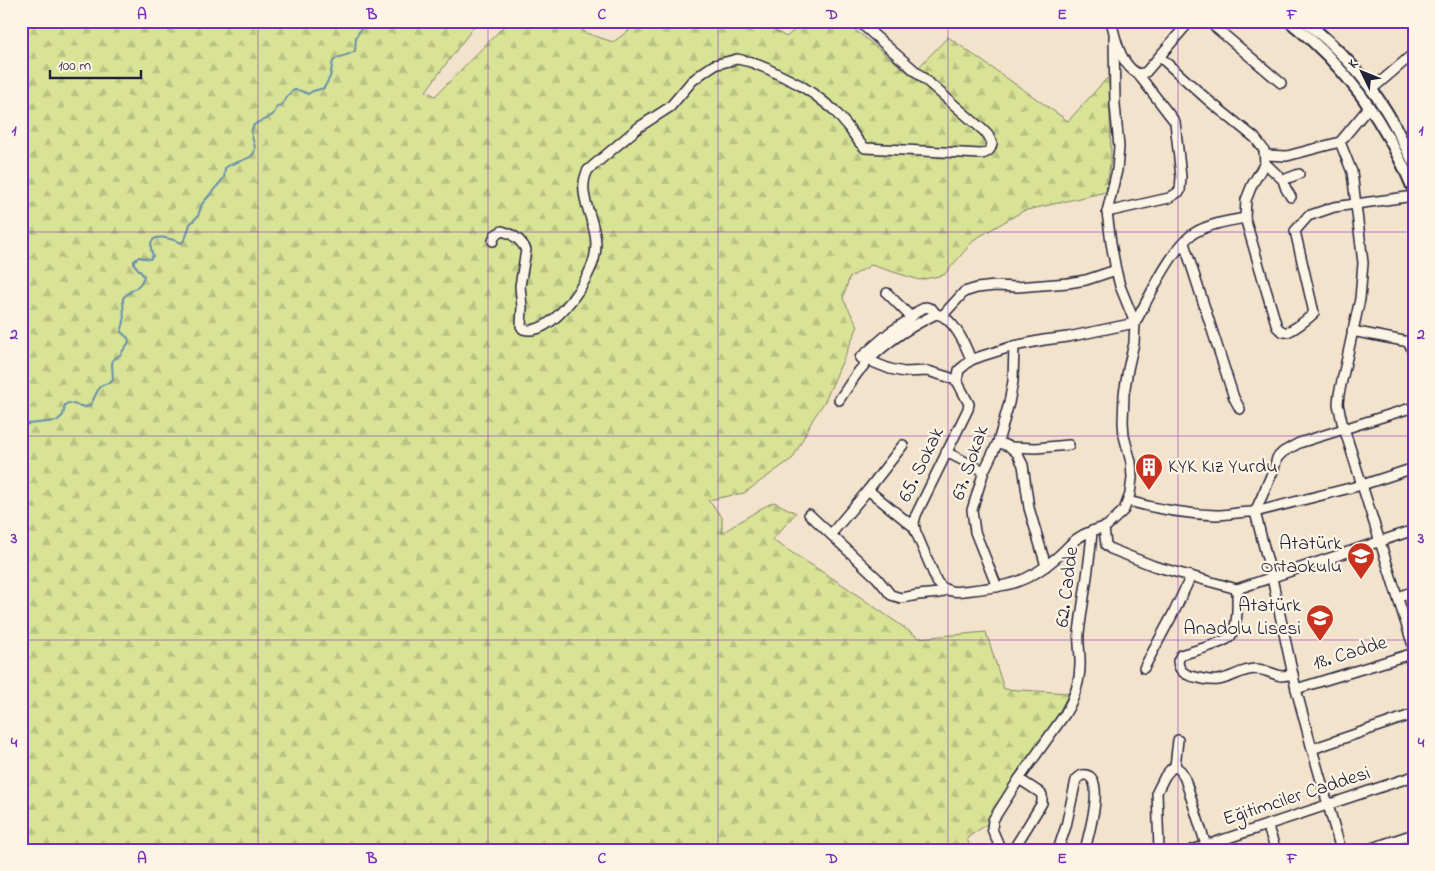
<svg xmlns="http://www.w3.org/2000/svg" width="1435" height="871" viewBox="0 0 1435 871" font-family="'Indie Flower',sans-serif">
  <style>
    .forest { fill: url(#forest-firs); stroke: #7d8268 }
    .green { fill: #d8e396; stroke: #7d8268 }
    .lines { fill: none; stroke-linecap: round; stroke-linejoin: round }
    .stream { stroke: #678fac; stroke-width: 2 }
    .minor-casing { stroke: #22223b; stroke-width: 12 }
    .major-casing { stroke: #22223b; stroke-width: 14 }
    .minor { stroke: #fcf5e5; stroke-width: 9 }
    .major { stroke: #fcf5e5; stroke-width: 10 }
    .grid { fill: none; stroke: #7b2cbf; stroke-width: 1; stroke-opacity: 0.55 }
    .labels { text-anchor: middle; dominant-baseline: central; stroke-width: 4.5; stroke-linejoin: round; paint-order: stroke }
    .street-label { font-size: 20px; fill: #22223b; stroke: #fcf5e5 }
    .poi-label { font-size: 20px; fill: #22223b; stroke: #fcf5e5; text-anchor: end }
    .neatline { fill: none; stroke: #7b2cbf; stroke-width: 2 }
    .grid-label { font-size: 16px; text-anchor: middle; font-weight: bold; fill: #7b2cbf }
  </style>
  <defs>
    <pattern id="forest-firs" width="22" height="20" patternUnits="userSpaceOnUse" patternTransform="scale(1.25)"><rect width="22" height="20" fill="#d8e396"/><path d="M5 1l3.5 6h-7zM16 11l3.5 6h-7z" fill="#b9c282"/></pattern>
  </defs>
  <rect width="100%" height="100%" fill="#f4e3cc"/>
  <filter id="ink" filterUnits="userSpaceOnUse"><feTurbulence type="fractalNoise" baseFrequency=".02" numOctaves="2"/><feDisplacementMap in="SourceGraphic" scale="10" xChannelSelector="R" yChannelSelector="G"/><feConvolveMatrix kernelMatrix="1 2 1 2 8 2 1 2 1" color-interpolation-filters="sRGB"/></filter>
  <g filter="url(#ink)">
    <path class="forest" d="M21,21H478L426,91L435,96L509,21H573L586,33L613,42L642,21H760L786,37L806,21H844L911,75L948,37L1068,121L1109,76L1111,158L1106,192L1023,211L975,239L944,275L919,280L871,265L849,278L843,299L858,326L825,401L813,419L793,458L744,493L708,500L722,517V533L760,509L774,502L796,513L772,540L843,585L919,638L986,632L1004,689L1069,693L1055,720L987,824L967,838L970,848L974,850H21Z"/>
    <path class="green" d="M1407,840L1410,850H1381Z"/>
    <g class="lines">
      <path class="stream" d="M21,427L28,424L57,421L63,415L65,405L68,403L85,407L89,406L92,402L100,386L111,382L113,380L112,364L113,360L120,355L129,342L128,338L121,332L124,322L123,298C130,289 140,290 144,276L134,264V261L139,257L150,259L153,256C152,253 151,251 151,248C149,230 174,240 182,243L186,237L190,224L198,216L202,204L224,178L225,168L228,166C235,162 243,161 250,157C263,148 245,136 254,125C258,121 266,120 271,116C275,114 276,110 277,106L282,105C291,92 290,85 308,94L313,91L324,88L330,77L333,61C340,55 348,56 355,51L356,37L362,27L363,21"/>
      <g class="minor-casing">
        <g id="minor">
          <path d="M1208,21L1281,83"/>
          <path d="M1160,57L1209,101L1255,138L1264,150L1265,163L1252,185L1246,200L1245,218L1277,327C1280,330 1283,333 1287,332C1294,330 1309,318 1314,313L1295,231L1308,216L1334,207L1414,196"/>
          <path d="M1138,74L1146,72L1190,21"/>
          <path d="M1371,90L1414,53"/>
          <path d="M1402,141L1414,140"/>
          <path d="M1340,142L1352,172L1363,263L1360,299L1339,394L1338,404L1342,422L1414,649"/>
          <path d="M1265,155L1287,156L1340,142L1369,107"/>
          <path d="M1265,163L1283,180L1286,189L1291,197"/>
          <path d="M1283,180L1299,174"/>
          <path d="M1107,212L1169,198L1180,191L1181,177L1175,122L1138,74C1120,64 1116,40 1111,21"/>
          <path d="M493,241L495,235L502,231C513,234 521,239 526,250L520,286L522,307L521,326L523,329C549,337 581,291 590,270C594,262 596,253 596,244C596,219 575,194 588,170L639,127L670,107L692,81L705,71L714,65L737,59L751,62L768,69L800,85L815,95L834,110L849,128L859,142L865,148L981,154C988,153 991,150 992,143L988,135L983,130L858,21"/>
          <path d="M1184,243L1234,398L1240,409"/>
          <path d="M887,293L911,317"/>
          <path d="M943,315L964,292L977,288L995,286L1017,287L1068,283L1086,280L1116,270"/>
          <path d="M1135,323C1147,301 1173,246 1194,233C1209,224 1228,221 1245,218"/>
          <path d="M1352,331L1409,342L1414,341"/>
          <path d="M1409,342L1414,356"/>
          <path d="M860,358L890,332L907,321L918,311L926,307L932,309L936,314"/>
          <path d="M870,361L890,369L904,372L928,371L948,377L957,381"/>
          <path d="M839,400C846,390 852,380 859,371C880,346 907,328 936,314C953,316 966,346 971,360"/>
          <path d="M998,442L1010,447L1017,453L1023,465L1029,508L1046,566"/>
          <path d="M1010,447L1036,448L1069,445"/>
          <path d="M946,452L984,471"/>
          <path d="M868,490L915,528"/>
          <path d="M1128,501C1156,509 1186,514 1216,515C1230,515 1242,511 1255,512L1362,485L1414,468"/>
          <path d="M809,514L877,578L891,595L901,598L918,595L939,593L946,590"/>
          <path d="M1104,528L1106,545L1111,549L1154,566L1237,589L1414,530"/>
          <path d="M1092,531C1073,538 1070,546 1056,558C1027,583 1009,586 972,590C957,592 947,594 937,582L915,530L914,523L916,515L968,409L969,404L957,381L959,370L964,366L971,360L982,356L1014,346L1044,340L1068,337L1135,323"/>
          <path d="M831,534L868,490L903,445"/>
          <path d="M997,587L975,532L972,510L984,471L998,442L1009,403L1013,381L1014,346"/>
          <path d="M1237,589C1237,602 1239,626 1230,637C1223,644 1192,651 1181,655L1178,661C1179,676 1192,676 1203,679C1208,680 1213,681 1218,680C1232,678 1240,670 1255,669C1265,669 1272,674 1281,676C1285,676 1289,675 1293,674"/>
          <path d="M1398,597L1414,591"/>
          <path d="M1144,668L1175,610L1191,576"/>
          <path d="M1296,689L1414,653"/>
          <path d="M1178,740L1175,766L1181,771L1185,779L1206,845"/>
          <path d="M1312,749L1414,714"/>
          <path d="M1267,825L1276,850"/>
          <path d="M1410,836L1414,847"/>
          <path d="M1001,850L992,829L993,820L1019,779L1065,714C1075,697 1081,680 1080,660C1080,651 1078,642 1079,633C1083,599 1090,565 1092,531L1107,526L1124,510L1130,494L1132,478L1131,462L1124,436L1123,422L1124,394L1128,369L1134,343L1135,323L1120,286L1116,270L1111,243L1107,212L1117,170L1119,147L1115,105L1114,36"/>
          <path d="M1013,850L1042,803V795L1039,792L1019,779"/>
          <path d="M1058,850L1066,826L1076,780C1079,777 1081,774 1086,775C1106,779 1088,836 1085,850"/>
          <path d="M1159,850L1157,792L1165,776L1170,770L1175,766"/>
          <path d="M1192,850L1414,776"/>
          <path d="M1341,850L1312,749L1296,689L1272,578L1255,512L1274,469L1277,458L1283,452L1299,443L1414,407"/>
          <path d="M1366,850L1414,834"/>
        </g>
      </g>
      <g class="major-casing">
        <g id="major">
          <path d="M1289,21C1346,66 1387,124 1414,191"/>
          <path d="M1305,21C1336,46 1364,76 1385,109C1396,126 1404,145 1414,163"/>
        </g>
      </g>
      <use href="#minor" class="minor"/>
      <use href="#major" class="major"/>
    </g>
  </g>
  <path class="grid" d="M258,21V850M488,21V850M718,21V850M948,21V850M1178,21V850M21,232H1414M21,436H1414M21,640H1414"/>
  <defs>
    <g id="building-pin" transform="scale(1.4375)"><path d="M0 17L-7.5 6A9.5 9.5 0 1 1 7.5 6Z" fill="#c8321e" stroke="#fcf5e5"/><path d="M-4-6H4V6H1V3H-1V6H-4ZM-2.5-4.3h1.7v1.8h-1.7ZM.8-4.3h1.7v1.8H.8ZM-2.5-1h1.7V.8h-1.7ZM.8-1h1.7V.8H.8Z" fill="#fff"/></g>
    <g id="school-pin" transform="scale(1.4375)"><path d="M0 17L-7.5 6A9.5 9.5 0 1 1 7.5 6Z" fill="#c8321e" stroke="#fcf5e5"/><path d="M0-5L7-2L0 1L-7-2ZM-4 1L0 2.5L4 1V4Q0 6-4 4Z" fill="#fff"/></g>
  </defs>
  <g fill-rule="evenodd">
    <use href="#building-pin" x="1149" y="467"/>
    <use href="#school-pin" x="1361" y="556"/>
    <use href="#school-pin" x="1320" y="618"/>
  </g>
  <g class="labels">
    <g class="street-label">
      <text transform="translate(971 463) rotate(-71)">67. Sokak</text>
      <text transform="translate(922 465) rotate(-64)">65. Sokak</text>
      <text transform="translate(1068 587) rotate(-83)">62. Cadde</text>
      <text transform="translate(1350 654) rotate(-17)">18. Cadde</text>
      <text transform="translate(1297 797) rotate(-18)">Eğitimciler Caddesi</text>
    </g>
    <g class="poi-label">
      <text x="1168" y="467" text-anchor="start">KYK Kız Yurdu</text>
      <text x="1342" y="544">Atatürk<tspan x="1342" dy="23">Ortaokulu</tspan></text>
      <text x="1301" y="606">Atatürk<tspan x="1301" dy="23">Anadolu Lisesi</tspan></text>
    </g>
  </g>
  <rect width="1435" height="871" fill="none" stroke="#fcf5e5" stroke-width="55"/>
  <g transform="translate(1362 72) rotate(313)" stroke="#fcf5e5" stroke-width="4" paint-order="stroke">
  <path d="M0-4L9 19L0 12L-9 19Z" fill="#22223b"/>
  <text y="-8" font-size="14" font-weight="bold" text-anchor="middle" fill="#22223b">K</text>
  </g>
  <path d="M50 70v8h91v-8" fill="none" stroke="#22223b" stroke-width="2.5"/>
  <text x="58" y="70" font-size="15" fill="#22223b" stroke="#fcf5e5" stroke-width="4" paint-order="stroke">100 m</text>
  <rect x="28" y="28" width="1380" height="816" class="neatline"/>
  <g class="grid-label">
    <text x="142" y="19">A</text>
    <text x="372" y="19">B</text>
    <text x="602" y="19">C</text>
    <text x="832" y="19">D</text>
    <text x="1062" y="19">E</text>
    <text x="1292" y="19">F</text>
    <text x="14" y="135">1</text>
    <text x="1421" y="135">1</text>
    <text x="14" y="339">2</text>
    <text x="1421" y="339">2</text>
    <text x="14" y="543">3</text>
    <text x="1421" y="543">3</text>
    <text x="14" y="747">4</text>
    <text x="1421" y="747">4</text>
    <text x="142" y="863">A</text>
    <text x="372" y="863">B</text>
    <text x="602" y="863">C</text>
    <text x="832" y="863">D</text>
    <text x="1062" y="863">E</text>
    <text x="1292" y="863">F</text>
  </g>
</svg>
